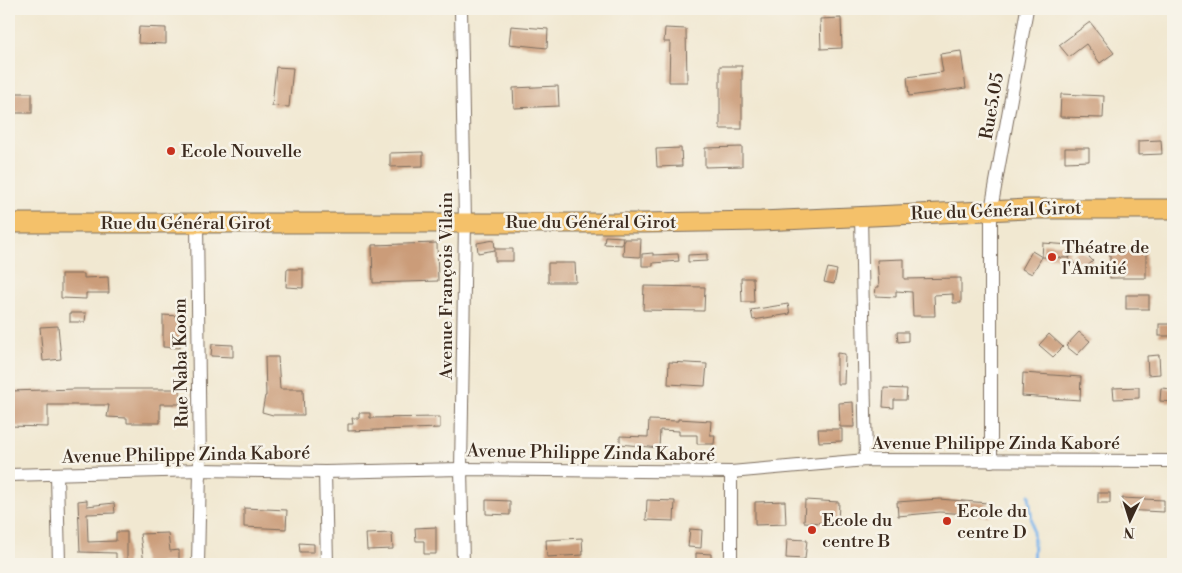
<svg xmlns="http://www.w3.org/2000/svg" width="1182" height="573" viewBox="0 0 1182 573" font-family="'Libre Bodoni',serif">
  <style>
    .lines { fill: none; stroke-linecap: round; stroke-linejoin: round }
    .stream { stroke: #7bb5ec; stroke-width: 3 }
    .building { fill: #cb9c79 }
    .minor-casing { stroke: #7b6c5d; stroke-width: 14 }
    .highway-casing { stroke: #7b6c5d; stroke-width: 21 }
    .minor { stroke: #fff; stroke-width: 12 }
    .highway { stroke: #f4c16b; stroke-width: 19 }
    .poi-dot { fill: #c8321e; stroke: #f7f3e8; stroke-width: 2 }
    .labels { text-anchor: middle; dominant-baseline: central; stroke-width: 5; stroke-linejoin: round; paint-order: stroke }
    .street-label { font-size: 18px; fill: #3b2a1e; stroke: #f7f3e8 }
    .poi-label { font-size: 18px; fill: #3b2a1e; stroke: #f7f3e8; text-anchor: start }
  </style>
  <rect width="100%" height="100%" fill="#f7f3e8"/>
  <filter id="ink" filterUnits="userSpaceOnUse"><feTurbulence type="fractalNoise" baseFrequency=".02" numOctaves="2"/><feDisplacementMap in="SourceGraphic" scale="10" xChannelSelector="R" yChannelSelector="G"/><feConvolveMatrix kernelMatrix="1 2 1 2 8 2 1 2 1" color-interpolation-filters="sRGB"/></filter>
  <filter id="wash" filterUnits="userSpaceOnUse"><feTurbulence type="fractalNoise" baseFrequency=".0096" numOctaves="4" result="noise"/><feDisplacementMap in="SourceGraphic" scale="20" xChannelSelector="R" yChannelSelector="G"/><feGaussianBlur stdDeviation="1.12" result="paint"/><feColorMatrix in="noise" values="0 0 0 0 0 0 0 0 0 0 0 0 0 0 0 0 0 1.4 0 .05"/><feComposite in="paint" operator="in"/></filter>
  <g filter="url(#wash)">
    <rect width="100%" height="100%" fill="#f1e8d1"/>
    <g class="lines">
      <path class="stream" d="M1029,495L1034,542L1033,564"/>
    </g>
    <g id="blocks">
      <g class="building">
        <path d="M841,18L842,48L821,49L820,19Z"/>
        <path d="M1090,22L1114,53L1100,63L1086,44L1069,57L1059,45Z"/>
        <path d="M511,26L548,29L547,48L509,44Z"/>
        <path d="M139,27L166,28V44L138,43Z"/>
        <path d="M665,28L686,29L687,82H669L670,42H664Z"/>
        <path d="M961,51L966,88L909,96L907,77L943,72L940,54Z"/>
        <rect x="720" y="66" width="22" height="63"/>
        <path d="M276,67L293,68L289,107L272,106Z"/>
        <path d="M558,86L559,106L514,108L513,88Z"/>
        <rect x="9" y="93" width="23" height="20"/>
        <path d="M1061,94L1104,96L1103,118L1060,117Z"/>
        <path d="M1161,140L1162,154L1138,155V141Z"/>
        <path d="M742,147V166L705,167V148Z"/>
        <path d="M681,148L682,166L657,167L656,149Z"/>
        <path d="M1065,148H1089V161L1065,162Z"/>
        <path d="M423,152V166L390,167V153Z"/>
        <path d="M605,236L623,237L622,245L604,244Z"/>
        <path d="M624,239H641L640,257L623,256Z"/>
        <path d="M494,240L495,249H513V261H495V250L478,253L477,243Z"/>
        <path d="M437,243L438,281L373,283L372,245Z"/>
        <path d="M1043,243L1070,245L1069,258L1042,257Z"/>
        <path d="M1080,248L1093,261L1082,271L1069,258Z"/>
        <path d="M1032,251L1042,257L1032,274L1022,269Z"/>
        <rect x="1110" y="252" width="36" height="26"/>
        <path d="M653,253V255L678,254L679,261L653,263V266H642V254Z"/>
        <path d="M707,254V261L688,262V255Z"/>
        <path d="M904,259V279L961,278V303H953V294L934,295L935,316H913L912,292L896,291V297L875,296L876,287H879L877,260Z"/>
        <path d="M548,263H575L576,282H548Z"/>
        <path d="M828,268L837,270L834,284L824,282Z"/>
        <path d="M287,269H303V288L286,287Z"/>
        <path d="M61,274H84V278L108,277L109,293H86V299L61,298Z"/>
        <path d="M741,278H753L754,302H742Z"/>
        <path d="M644,286L705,287L704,311L643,310Z"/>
        <rect x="1126" y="295" width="23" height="14"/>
        <path d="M788,304L790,314L753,320L751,310Z"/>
        <path d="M70,313H86L85,322H70Z"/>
        <path d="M163,315L180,316V348L163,347Z"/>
        <rect x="1159" y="324" width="14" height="12"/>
        <path d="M58,326L61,359L43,361L40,327Z"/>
        <path d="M897,332H908V341L898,342Z"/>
        <path d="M1079,332L1090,341L1077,355L1066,346Z"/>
        <path d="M1049,334L1063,347L1053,357L1039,345Z"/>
        <path d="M212,344L233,345V357L211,356Z"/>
        <path d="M837,353L845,354L844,384H837Z"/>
        <path d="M1159,355L1160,374L1148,375L1147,356Z"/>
        <path d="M265,357H278L280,389H303L304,415H273L262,412L265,396H266Z"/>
        <path d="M669,362L707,364L705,386L668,384Z"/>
        <path d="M1023,373L1081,377L1080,400L1022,396Z"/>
        <path d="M1139,387V398L1114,399L1113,388Z"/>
        <path d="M884,388L907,389L906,400H894V408L883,407Z"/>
        <path d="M1161,388L1173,389V402L1160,401Z"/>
        <path d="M76,389H180V404H160V423H127V418L107,417L109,405H48V427L9,426L10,391Z"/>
        <path d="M853,402L854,427H840L839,403Z"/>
        <path d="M359,413H370V418L440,417V428L348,431V424H353L352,418H359Z"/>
        <path d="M678,419L711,421L710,435H715L714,444H697V435H679V431L660,430L659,448L620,444V436L648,437L649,420L678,421Z"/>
        <path d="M818,429H842V441L819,442Z"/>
        <rect x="1098" y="493" width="12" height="10"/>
        <path d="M1122,498L1164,500V512L1122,510Z"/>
        <path d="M939,499L988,503L989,516L940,512L898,516L897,502Z"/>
        <path d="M87,500V506L114,503L115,513L87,514L88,542L116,541V532H127V564H116V553L80,552L78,501Z"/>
        <path d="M486,500L510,501V515L486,514Z"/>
        <path d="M647,500L675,501L674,521L646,520Z"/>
        <path d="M805,500L839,502L838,524L804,522Z"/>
        <path d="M785,501L786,524L755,525V502Z"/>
        <path d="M244,508L287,510L286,529L244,527Z"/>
        <path d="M436,527V554H424V541H416L415,528Z"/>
        <path d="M690,529L702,530L701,548L688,547Z"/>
        <path d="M168,533L170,551L179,550V562L144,563L140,534Z"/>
        <path d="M392,533L393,549L367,550L366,534Z"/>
        <path d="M582,538L583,555L547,557L546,540Z"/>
        <path d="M787,539L807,540L805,559L786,558Z"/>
        <path d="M299,543L314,544V552H300Z"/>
        <path d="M696,553L711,554V563L696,562Z"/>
      </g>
    </g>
  </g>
  <g filter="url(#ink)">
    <use href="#blocks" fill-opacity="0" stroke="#7b6c5d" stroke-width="1"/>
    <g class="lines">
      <g class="minor-casing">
        <g id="minor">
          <path d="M461,9L465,222L461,469L463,564"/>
          <path d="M861,216L866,460"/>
          <path d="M197,222L200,470L198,564"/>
          <path d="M991,461V210L1027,9"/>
          <path d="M325,472L327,564"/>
          <path d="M57,474L59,564"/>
          <path d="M9,475L200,470L325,472L461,469L731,472L866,460L1173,461"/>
          <path d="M731,564V472"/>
        </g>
      </g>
      <g class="highway-casing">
        <path id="highway" d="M9,223H644L761,221L1029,209H1173"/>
      </g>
      <use href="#minor" class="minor"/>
      <use href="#highway" class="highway"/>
    </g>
  </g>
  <g class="poi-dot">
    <circle cx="171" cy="151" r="5"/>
    <circle cx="1052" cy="257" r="5"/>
    <circle cx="947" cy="521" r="5"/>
    <circle cx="812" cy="530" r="5"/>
  </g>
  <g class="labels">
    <g class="street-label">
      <text transform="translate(992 106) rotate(-80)">Rue5.05</text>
      <text transform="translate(996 211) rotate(-2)">Rue du Général Girot</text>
      <text x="591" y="222">Rue du Général Girot</text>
      <text x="186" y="223">Rue du Général Girot</text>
      <text transform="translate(446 286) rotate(-90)">Avenue François Vilain</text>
      <text transform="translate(181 363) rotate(-91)">Rue Naba Koom</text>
      <text x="996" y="443">Avenue Philippe Zinda Kaboré</text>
      <text transform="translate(591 453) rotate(1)">Avenue Philippe Zinda Kaboré</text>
      <text transform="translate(186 455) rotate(-1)">Avenue Philippe Zinda Kaboré</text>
    </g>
    <g class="poi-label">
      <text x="181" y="151">Ecole Nouvelle</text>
      <text x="1062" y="247">Théatre de<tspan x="1062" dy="21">l'Amitié</tspan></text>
      <text x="957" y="511">Ecole du<tspan x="957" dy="21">centre D</tspan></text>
      <text x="822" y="520">Ecole du<tspan x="822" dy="21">centre B</tspan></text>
    </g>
  </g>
  <rect width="1182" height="573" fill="none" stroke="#f7f3e8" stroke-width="30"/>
  <g transform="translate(1130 520) rotate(184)" stroke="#f7f3e8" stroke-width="4" paint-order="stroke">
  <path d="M0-4L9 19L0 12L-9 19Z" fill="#3b2a1e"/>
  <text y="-8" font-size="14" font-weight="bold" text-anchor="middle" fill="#3b2a1e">N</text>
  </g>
</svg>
